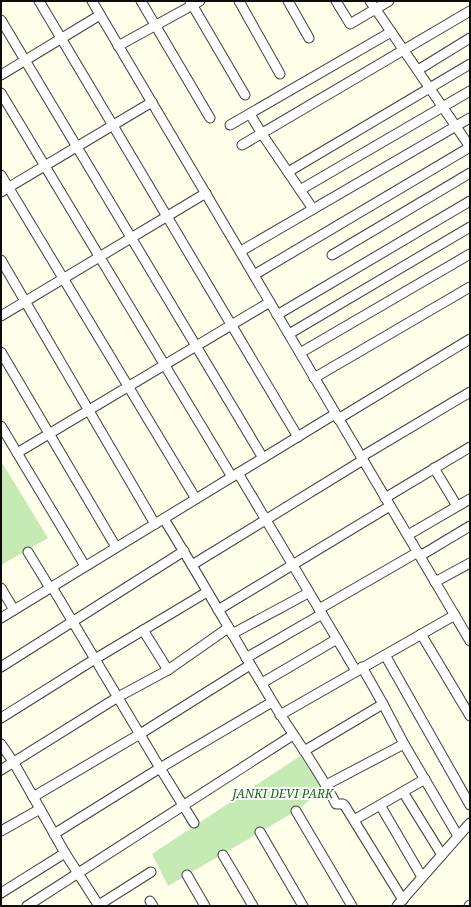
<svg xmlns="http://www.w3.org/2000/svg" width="471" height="907" viewBox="0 0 471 907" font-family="'Noto Serif',serif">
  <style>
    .green { fill: #c5eab4 }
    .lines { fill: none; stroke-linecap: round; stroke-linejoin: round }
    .minor-casing { stroke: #3f3f3f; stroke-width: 11 }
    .minor { stroke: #fff; stroke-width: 9 }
    .labels { text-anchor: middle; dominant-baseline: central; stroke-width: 4; stroke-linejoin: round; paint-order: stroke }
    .park-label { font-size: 12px; font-style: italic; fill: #1c641b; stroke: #fff }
  </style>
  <rect width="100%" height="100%" fill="#ffffea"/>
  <g class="green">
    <path d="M1,461L48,538L1,565Z"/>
    <path d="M300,756L324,789L296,811L168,886L152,854Z"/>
  </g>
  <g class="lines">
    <g class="minor-casing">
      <g id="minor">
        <path d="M39,1L298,437"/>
        <path d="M92,1L470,641"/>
        <path d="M141,1L210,118"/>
        <path d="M190,1L245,95"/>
        <path d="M239,1L280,74"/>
        <path d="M288,1L309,38"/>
        <path d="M336,1L350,24L389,1"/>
        <path d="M370,1L470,147"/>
        <path d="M1,20L263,458"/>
        <path d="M118,46L200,1"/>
        <path d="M418,70L470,38"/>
        <path d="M1,75L100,15"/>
        <path d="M1,93L232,477"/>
        <path d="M250,114L262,134L313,209"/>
        <path d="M230,125L391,32"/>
        <path d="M242,145L470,11"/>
        <path d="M288,172L470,64"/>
        <path d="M1,175L196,499"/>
        <path d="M300,190L470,91"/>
        <path d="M1,192L152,102"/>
        <path d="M241,251L470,118"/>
        <path d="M332,255L470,173"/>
        <path d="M1,260L155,524"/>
        <path d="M254,275L470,147"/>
        <path d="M277,315L470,201"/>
        <path d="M1,316L206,193"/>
        <path d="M289,334L470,227"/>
        <path d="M1,352L116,547"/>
        <path d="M300,353L470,254"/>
        <path d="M314,378L470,287"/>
        <path d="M338,419L470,339"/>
        <path d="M1,426L85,566"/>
        <path d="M17,453L270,302"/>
        <path d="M361,457L470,392"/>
        <path d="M434,468L457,506"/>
        <path d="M238,473L356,671"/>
        <path d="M385,498L470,447"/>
        <path d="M164,519C201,579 236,641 272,701C293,736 318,768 336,804H343L345,806L403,900"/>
        <path d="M408,535L470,499"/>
        <path d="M28,552L50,588"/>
        <path d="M420,556L470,526"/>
        <path d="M192,565L363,460"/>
        <path d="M435,582L470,563"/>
        <path d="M52,587L160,768L194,823"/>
        <path d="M1,588L14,610"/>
        <path d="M319,609L418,552"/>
        <path d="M218,610L390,506"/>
        <path d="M1,618L335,414"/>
        <path d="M143,630L168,670"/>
        <path d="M232,634L308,593"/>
        <path d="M421,634L470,716"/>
        <path d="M385,655L470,805"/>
        <path d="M246,658L322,614"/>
        <path d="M1,667L184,551"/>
        <path d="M362,667L383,704L404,744L458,836"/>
        <path d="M262,683L337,639"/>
        <path d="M280,715L455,615"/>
        <path d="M1,718L95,659L207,592"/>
        <path d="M1,744L14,763L65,853L99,906"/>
        <path d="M304,751L383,704"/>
        <path d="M1,770L118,697L168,670L228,628"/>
        <path d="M326,785L404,744"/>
        <path d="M403,792L442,855"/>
        <path d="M33,797L140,734L250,665"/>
        <path d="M380,805L422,877"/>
        <path d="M296,811L352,906"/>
        <path d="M354,820L425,779"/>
        <path d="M1,831L40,809"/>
        <path d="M260,832L303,906"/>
        <path d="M54,834L160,768L272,702"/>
        <path d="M223,855L253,906"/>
        <path d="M187,875L205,906"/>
        <path d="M1,893L65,853"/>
        <path d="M150,901L153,906"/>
        <path d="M27,906L293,735"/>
        <path d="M99,906L102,903L151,872"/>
        <path d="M397,906L470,823"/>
        <path d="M469,906L470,905"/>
      </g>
    </g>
    <use href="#minor" class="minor"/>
  </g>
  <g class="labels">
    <g class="park-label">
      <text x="283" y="793">JANKI DEVI PARK</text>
    </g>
  </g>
  <rect width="471" height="907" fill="none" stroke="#0c0c0c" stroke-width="4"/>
</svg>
